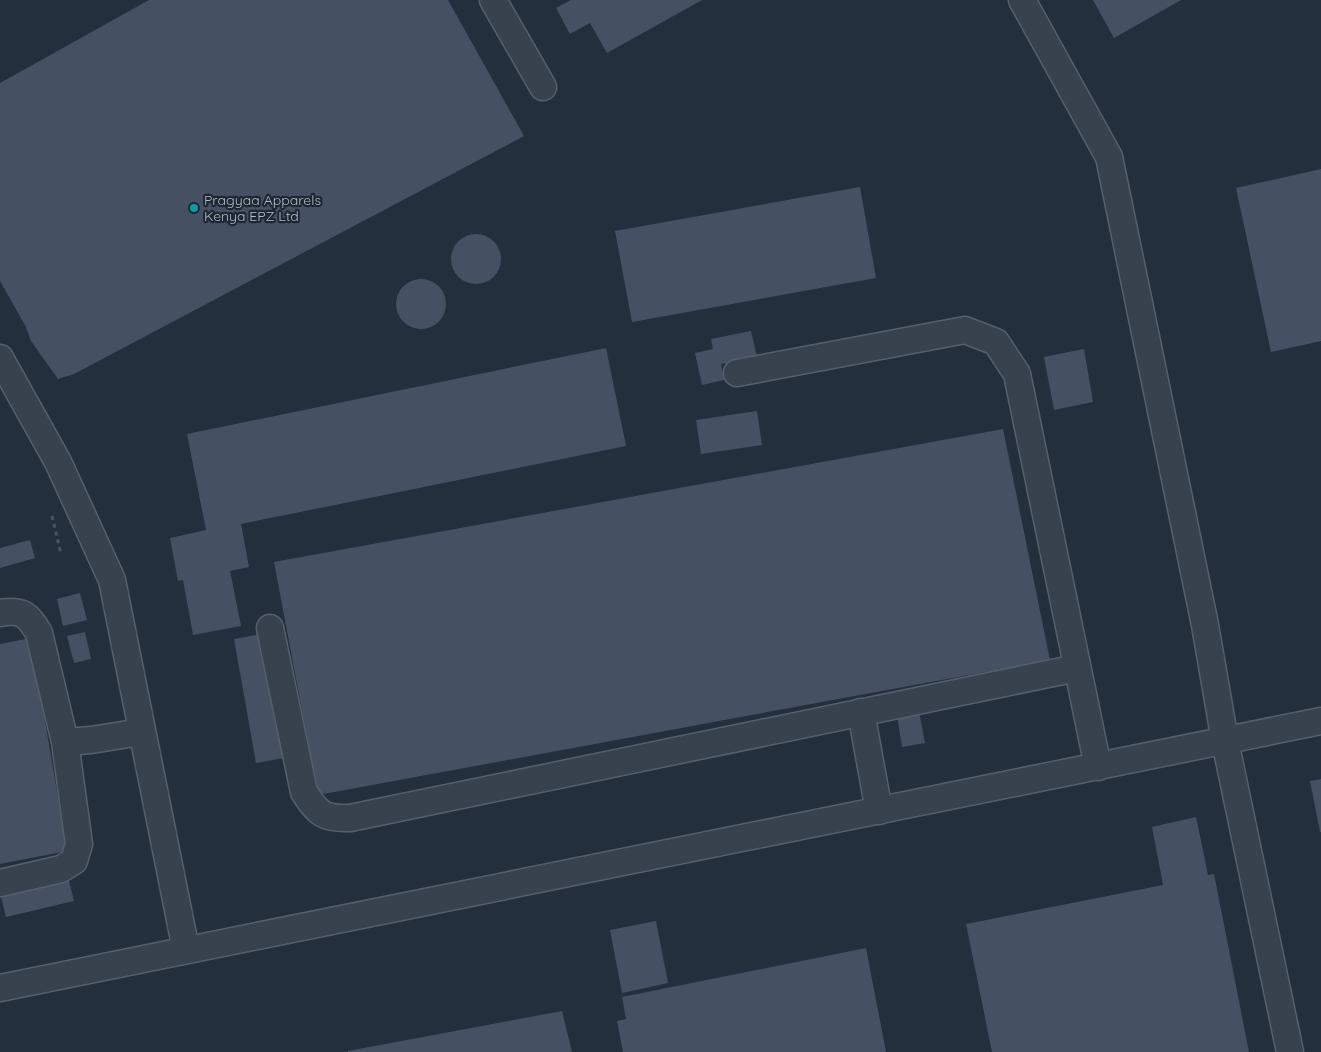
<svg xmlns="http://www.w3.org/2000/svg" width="1321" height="1052" viewBox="0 0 1321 1052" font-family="Quicksand,sans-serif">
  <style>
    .building { fill: #455162 }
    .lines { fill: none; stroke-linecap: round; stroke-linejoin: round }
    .minor-casing { stroke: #565f6c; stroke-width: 29 }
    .path { stroke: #44595c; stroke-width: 3; stroke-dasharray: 4 4; stroke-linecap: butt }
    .minor { stroke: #38414e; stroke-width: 26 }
    .culture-dot { fill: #0f9aa8; stroke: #1d2633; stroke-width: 2 }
    .labels { text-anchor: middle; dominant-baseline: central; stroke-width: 4.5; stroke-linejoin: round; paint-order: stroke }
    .poi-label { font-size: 14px; fill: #b4bcc9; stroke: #1d2633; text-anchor: start }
  </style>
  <rect width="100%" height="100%" fill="#242f3e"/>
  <g class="building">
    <path d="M149,0H448L524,136L74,374L58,379L31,341L26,327L0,281V83Z"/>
    <path d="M571,0H702L607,53L590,23L570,34L556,8Z"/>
    <path d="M1093,0H1181L1114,38Z"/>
    <path d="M1321,169V341L1271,352L1236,188Z"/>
    <path d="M860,187L876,278L632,322L615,231Z"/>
    <circle cx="476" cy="259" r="25"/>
    <circle cx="421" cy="304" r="25"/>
    <path d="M751,331L757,357L721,364L724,380L702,385L695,353L713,349L711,339Z"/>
    <path d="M606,348L626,446L241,524L249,567L230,571L241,626L193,635L183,580L178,581L170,538L206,530L187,434Z"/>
    <path d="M1084,349L1093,402L1054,410L1044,357Z"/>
    <path d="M757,411L762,445L701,454L696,420Z"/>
    <path d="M1003,429L1050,660L318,795L274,562Z"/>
    <path d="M30,540L35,558L0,568V548Z"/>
    <path d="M80,593L87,620L63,626L57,599Z"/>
    <path d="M85,632L91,659L74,663L67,636Z"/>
    <path d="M262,634L284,758L256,763L234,639Z"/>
    <path d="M31,638L67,851L0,864V644Z"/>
    <path d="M919,712L925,743L902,747L897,716Z"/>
    <path d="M1321,779V832H1320L1310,781Z"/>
    <path d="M1196,817L1208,875L1214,874L1249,1052H992L966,924L1163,885L1152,827Z"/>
    <path d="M67,873L74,901L6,917L0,893Z"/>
    <path d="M656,921L668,983L622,993L610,930Z"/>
    <path d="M866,948L886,1052H623L617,1021L626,1019L622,997Z"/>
    <path d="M562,1011L572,1052H348V1051Z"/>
  </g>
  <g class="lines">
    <g class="minor-casing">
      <g id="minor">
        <path d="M493,0L543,87"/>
        <path d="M1022,0L1109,157L1205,625L1225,741L1290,1052"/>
        <path d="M0,358L58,462L112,580L186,950"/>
        <path d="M737,373L965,330L996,342L1017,374L1098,767"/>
        <path d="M0,613C23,609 28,615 39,633L65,742L79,844L74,861L61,869L0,883"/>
        <path d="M270,628L304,792C318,814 324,819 350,818L1077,668"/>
        <path d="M861,712L879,811"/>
        <path d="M65,742L91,740L141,732"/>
        <path d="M0,988L1321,721"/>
      </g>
    </g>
    <path class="path" d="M52,516L61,554"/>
    <use href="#minor" class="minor"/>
  </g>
  <circle class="culture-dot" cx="194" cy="208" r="5"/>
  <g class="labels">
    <g class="poi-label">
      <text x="204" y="200">Pragyaa Apparels<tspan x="204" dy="16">Kenya EPZ Ltd</tspan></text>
    </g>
  </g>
</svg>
